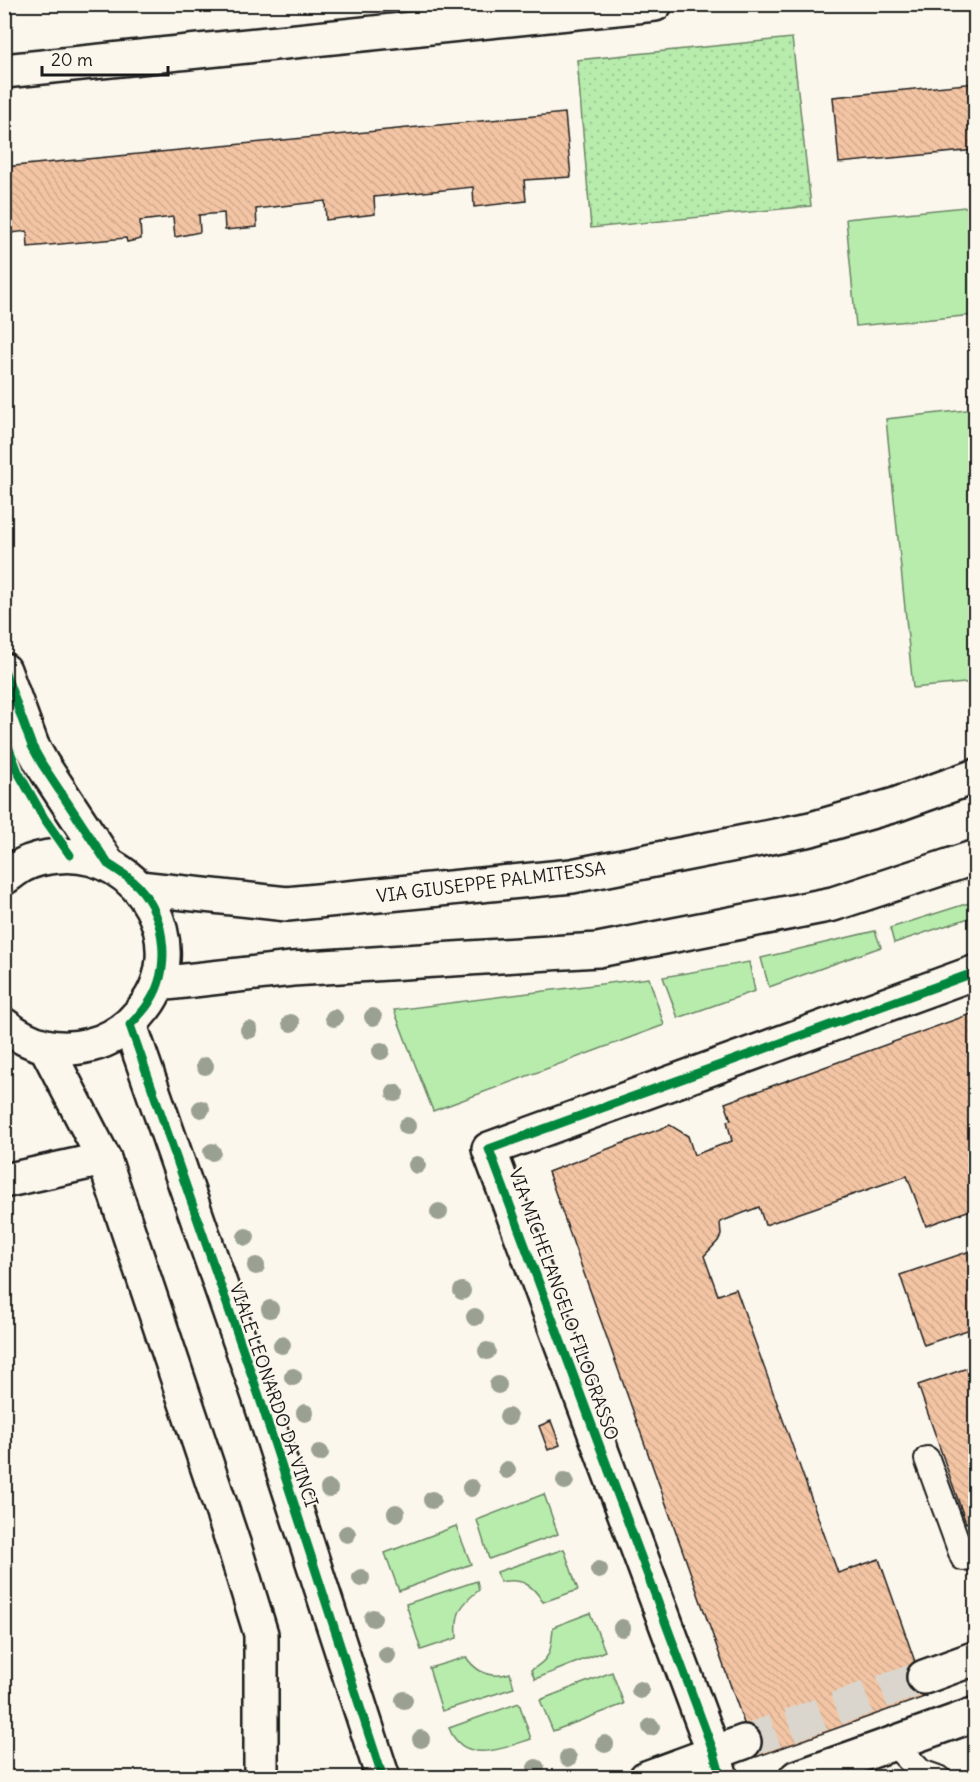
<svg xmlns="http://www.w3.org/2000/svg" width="980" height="1782" viewBox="0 0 980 1782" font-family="Delius,sans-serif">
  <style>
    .grass { fill: url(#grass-dots); stroke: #6a8464; stroke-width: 1.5 }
    .garden { fill: #b7ecad; stroke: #6a8464; stroke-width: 1.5 }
    .building { fill: url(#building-back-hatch); stroke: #1c1c1c; stroke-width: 1.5 }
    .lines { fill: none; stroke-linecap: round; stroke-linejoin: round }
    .tertiary-tunnel { stroke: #dad6cd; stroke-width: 33; stroke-dasharray: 33 16; stroke-linecap: butt }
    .service-casing { stroke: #1c1c1c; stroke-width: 28 }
    .minor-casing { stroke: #1c1c1c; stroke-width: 38 }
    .tertiary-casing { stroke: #1c1c1c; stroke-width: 38 }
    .service { stroke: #fbf7ec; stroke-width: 24 }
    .minor { stroke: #fbf7ec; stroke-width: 33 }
    .tertiary { stroke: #fbf7ec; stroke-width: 33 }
    .cycleway-casing { stroke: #fbf7ec; stroke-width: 13 }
    .cycleway { stroke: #00873e; stroke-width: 9 }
    .tree { fill: #9aa192 }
    .labels { text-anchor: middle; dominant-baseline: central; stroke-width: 4.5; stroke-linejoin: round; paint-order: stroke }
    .street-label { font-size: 18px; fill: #1c1c1c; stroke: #fbf7ec }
  </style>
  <defs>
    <pattern id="grass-dots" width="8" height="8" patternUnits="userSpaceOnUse" patternTransform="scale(1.5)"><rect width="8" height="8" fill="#b7ecad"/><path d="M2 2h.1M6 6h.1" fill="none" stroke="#9dca94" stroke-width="1.8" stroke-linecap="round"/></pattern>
    <pattern id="building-back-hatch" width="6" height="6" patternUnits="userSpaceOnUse" patternTransform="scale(1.5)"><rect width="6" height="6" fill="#f4c5a4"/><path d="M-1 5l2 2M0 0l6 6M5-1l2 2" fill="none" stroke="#d1a98d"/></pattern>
  </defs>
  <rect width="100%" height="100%" fill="#fbf7ec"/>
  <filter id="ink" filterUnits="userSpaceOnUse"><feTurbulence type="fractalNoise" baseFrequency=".0167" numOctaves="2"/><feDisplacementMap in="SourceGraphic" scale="12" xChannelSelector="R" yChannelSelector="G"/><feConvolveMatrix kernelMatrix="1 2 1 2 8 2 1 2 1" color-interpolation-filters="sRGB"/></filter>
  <g filter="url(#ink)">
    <path class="grass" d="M792,38L811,206L591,228L577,60Z"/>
    <g class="garden">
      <path d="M975,206V315L856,326L846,219Z"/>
      <path d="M975,409V682L913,688L886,419Z"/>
      <path d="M975,901V916L894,943L890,928Z"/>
      <path d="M875,931L881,947L769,987L761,958Z"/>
      <path d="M749,962L755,991L678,1018L663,977Z"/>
      <path d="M649,978L664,1025L433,1111L394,1010Z"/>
      <path d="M544,1494L558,1534L489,1559L477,1520Z"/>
      <path d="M456,1526L471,1564L399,1591L385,1553Z"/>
      <path d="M564,1549L578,1590L543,1602C532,1584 522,1578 500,1582L497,1572Z"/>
      <path d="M477,1581L479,1590C460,1605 455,1613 457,1638L421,1650L406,1604Z"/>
      <path d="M590,1613L605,1651L535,1679L531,1670C552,1658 551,1650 553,1627Z"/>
      <path d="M466,1657C477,1673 491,1679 510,1673L514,1688L442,1711L429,1668Z"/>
      <path d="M612,1672L624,1704L553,1731L540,1700Z"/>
      <path d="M519,1703L531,1739C503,1748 464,1766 449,1728Z"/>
    </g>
    <g class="building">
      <path d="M976,83V150L839,163L833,97Z"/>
      <path d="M565,113L571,177L524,180L526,201L474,207L473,187L374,197L375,214L326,220L325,201L256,209L257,227L225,230L224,213L199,215L200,232L175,237L173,217L140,221L141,239L127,242L126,238L28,247L27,231L4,234V167Z"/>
      <path d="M976,1012V1208L926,1226L907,1176L765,1225L759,1207L720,1222L721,1235L718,1241L704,1256L718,1295L736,1289L838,1573L879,1559L927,1696L756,1757L548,1172L670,1125L688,1136L694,1155L732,1141L727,1121L731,1120L725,1103Z"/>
      <path d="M976,1249V1327L924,1345L900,1275Z"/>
      <path d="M976,1365V1519L966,1523L918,1385Z"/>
      <path d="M551,1421L560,1445L548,1450L539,1426Z"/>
    </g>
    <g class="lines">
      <path class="tertiary-tunnel" d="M744,1742L924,1677"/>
      <g class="service-casing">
        <g id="service">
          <path d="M927,1459L963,1558L976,1556"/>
          <path d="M893,1743L921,1772L938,1778"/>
        </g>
      </g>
      <g class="minor-casing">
        <g id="minor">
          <path d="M4,71L655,4"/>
          <path d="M4,670L32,746L42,764L108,864"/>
          <path d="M130,1025L259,1396L383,1778"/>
          <path d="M46,1047L104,1159L234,1546L261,1634V1778"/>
          <path d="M4,1181L104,1159"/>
          <path d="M721,1778L714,1753L489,1149L976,972"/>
        </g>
      </g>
      <g class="tertiary-casing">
        <g id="tertiary">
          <path d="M4,878C10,874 17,868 23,865C34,859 47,857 58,856C143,848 197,951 139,1014C126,1030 110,1040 90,1045C57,1053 31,1046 4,1025"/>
          <path d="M139,888L287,904L572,876L811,829L895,805L976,776"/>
          <path d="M158,984L292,969L598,950L833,904L976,857"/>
          <path d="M924,1677L976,1658"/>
          <path d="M646,1778L744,1742"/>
          <path d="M796,1778L976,1714"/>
        </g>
      </g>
      <use href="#service" class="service"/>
      <use href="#minor" class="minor"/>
      <use href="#tertiary" class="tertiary"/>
      <g class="cycleway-casing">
        <g id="cycleway">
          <path d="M4,670L32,746L42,764L108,864C119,871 129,877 138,886C167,918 172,973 146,1007C141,1014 135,1019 130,1025L259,1396L383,1778"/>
          <path d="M4,736L18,772L44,818L70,855"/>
          <path d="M721,1778L714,1753L489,1149L976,972"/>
        </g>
      </g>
      <use href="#cycleway" class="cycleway"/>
    </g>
    <g class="tree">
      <circle cx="373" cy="1017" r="9"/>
      <circle cx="334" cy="1018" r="9"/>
      <circle cx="291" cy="1023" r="9"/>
      <circle cx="249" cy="1030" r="9"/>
      <circle cx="381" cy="1051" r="9"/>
      <circle cx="205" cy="1066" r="9"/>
      <circle cx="395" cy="1093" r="9"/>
      <circle cx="201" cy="1109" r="9"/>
      <circle cx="407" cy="1126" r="9"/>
      <circle cx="212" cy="1152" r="9"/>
      <circle cx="417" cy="1165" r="9"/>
      <circle cx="439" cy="1212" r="9"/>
      <circle cx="246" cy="1237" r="9"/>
      <circle cx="256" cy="1266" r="9"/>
      <circle cx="462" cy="1291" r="9"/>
      <circle cx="270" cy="1309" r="9"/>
      <circle cx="475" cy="1317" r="9"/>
      <circle cx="282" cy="1345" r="9"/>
      <circle cx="487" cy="1351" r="9"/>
      <circle cx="293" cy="1377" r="9"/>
      <circle cx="498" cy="1385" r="9"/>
      <circle cx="305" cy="1413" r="9"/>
      <circle cx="508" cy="1417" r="9"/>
      <circle cx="320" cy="1453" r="9"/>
      <circle cx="507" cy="1470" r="9"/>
      <circle cx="565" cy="1481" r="9"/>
      <circle cx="471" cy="1488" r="9"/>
      <circle cx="329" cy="1489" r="9"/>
      <circle cx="432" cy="1500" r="9"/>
      <circle cx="396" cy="1513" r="9"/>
      <circle cx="347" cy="1534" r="9"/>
      <circle cx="599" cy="1570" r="9"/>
      <circle cx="361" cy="1578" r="9"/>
      <circle cx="373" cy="1618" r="9"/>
      <circle cx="622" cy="1628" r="9"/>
      <circle cx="387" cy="1655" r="9"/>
      <circle cx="640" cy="1690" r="9"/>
      <circle cx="404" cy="1700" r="9"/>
      <circle cx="651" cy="1727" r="9"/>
      <circle cx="421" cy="1739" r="9"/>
      <circle cx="605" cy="1744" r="9"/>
      <circle cx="568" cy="1758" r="9"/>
      <circle cx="536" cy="1768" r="9"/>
    </g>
  </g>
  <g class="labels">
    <g class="street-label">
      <text transform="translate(491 882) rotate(-7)">VIA GIUSEPPE PALMITESSA</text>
      <text transform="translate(564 1304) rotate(70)">VIA MICHELANGELO FILOGRASSO</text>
      <text transform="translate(274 1395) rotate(71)">VIALE LEONARDO DA VINCI</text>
    </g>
  </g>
  <rect width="980" height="1782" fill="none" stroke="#fbf7ec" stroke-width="24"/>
  <rect x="12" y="12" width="956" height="1758" fill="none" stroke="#1c1c1c" stroke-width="2" filter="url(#ink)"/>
  <path d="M42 66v9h126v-9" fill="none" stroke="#1c1c1c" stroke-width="3"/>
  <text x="51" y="66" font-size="18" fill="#1c1c1c" stroke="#fbf7ec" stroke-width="4.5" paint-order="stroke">20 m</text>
</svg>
